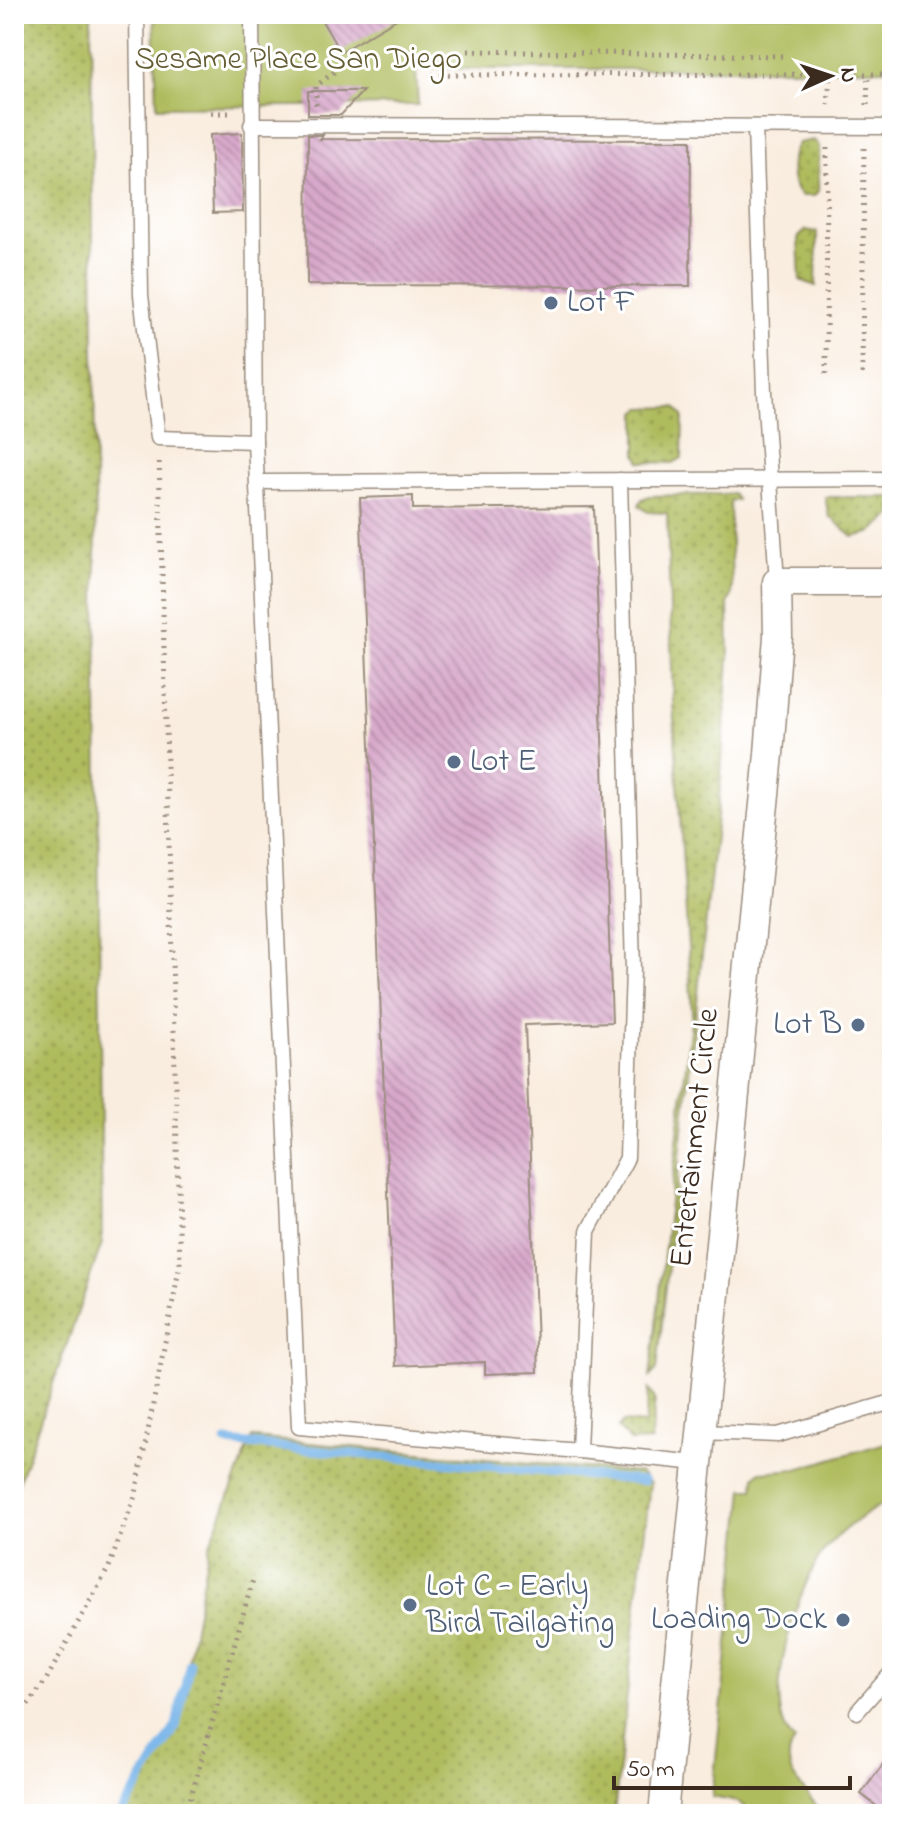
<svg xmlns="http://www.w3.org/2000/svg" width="906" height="1828" viewBox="0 0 906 1828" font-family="'Indie Flower',sans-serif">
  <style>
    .grass { fill: url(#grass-dots); stroke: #75733e; stroke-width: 2 }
    .green { fill: #afbc5d; stroke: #75733e; stroke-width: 2 }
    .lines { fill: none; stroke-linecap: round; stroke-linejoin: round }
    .stream { stroke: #77b4e9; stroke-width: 9 }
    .building { fill: url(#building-back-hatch) }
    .service-casing { stroke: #9a8c7e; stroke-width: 17 }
    .minor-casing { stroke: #9a8c7e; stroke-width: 31 }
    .path { stroke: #9a8c7e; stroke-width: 5; stroke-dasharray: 2 6; stroke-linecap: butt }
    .service { stroke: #fff; stroke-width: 14 }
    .minor { stroke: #fff; stroke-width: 28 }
    .service-dot { fill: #5c6f8a; stroke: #fff; stroke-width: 3 }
    .labels { text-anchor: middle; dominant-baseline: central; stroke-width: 6; stroke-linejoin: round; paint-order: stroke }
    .park-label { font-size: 32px; fill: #645d34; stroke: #fff }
    .service-label { font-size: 32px; fill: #4e5e75; stroke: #fff; text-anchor: start }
    .street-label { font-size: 32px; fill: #3b2a1e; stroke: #fff }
  </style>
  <defs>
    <pattern id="grass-dots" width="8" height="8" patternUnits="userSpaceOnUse" patternTransform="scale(2)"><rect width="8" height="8" fill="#afbc5d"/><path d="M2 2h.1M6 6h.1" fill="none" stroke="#90994c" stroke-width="1.8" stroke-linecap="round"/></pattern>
    <pattern id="building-back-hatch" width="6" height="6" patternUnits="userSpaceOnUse" patternTransform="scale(2)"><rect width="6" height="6" fill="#d8a8cb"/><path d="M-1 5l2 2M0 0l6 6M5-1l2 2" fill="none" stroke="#b089a4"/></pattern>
  </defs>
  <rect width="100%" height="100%" fill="#fff"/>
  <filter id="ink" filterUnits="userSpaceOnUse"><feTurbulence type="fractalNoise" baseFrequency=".0125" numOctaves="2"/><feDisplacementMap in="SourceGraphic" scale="16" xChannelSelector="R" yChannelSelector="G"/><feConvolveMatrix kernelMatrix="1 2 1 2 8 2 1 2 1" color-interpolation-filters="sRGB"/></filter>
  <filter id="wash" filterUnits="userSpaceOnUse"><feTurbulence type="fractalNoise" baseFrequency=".006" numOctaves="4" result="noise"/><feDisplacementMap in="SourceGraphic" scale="32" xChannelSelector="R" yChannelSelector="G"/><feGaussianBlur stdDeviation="1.8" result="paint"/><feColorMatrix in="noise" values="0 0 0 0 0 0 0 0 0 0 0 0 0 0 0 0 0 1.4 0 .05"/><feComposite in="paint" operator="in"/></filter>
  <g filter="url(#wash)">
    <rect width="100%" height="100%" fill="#f9eddf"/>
    <g class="grass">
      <path d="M14,14H91L102,1243L14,1496Z"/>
      <path d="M814,140L819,147L818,191L814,196H802C788,186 789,156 798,143Z"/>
      <path d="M806,230L817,232L816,286L800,280L798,238Z"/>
      <path d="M676,407L683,416L682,458L673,463L641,462L637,454V412L642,408Z"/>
      <path d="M733,494L737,500L730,501L732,596L728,602L729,658L720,790L657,1369L650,1377L692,1012L673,703L667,513L648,512L639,505L642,499L649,496Z"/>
      <path d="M825,497H892V515L870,533L853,537L829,516Z"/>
      <path d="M649,1389L655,1399L651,1441L631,1442L618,1428L623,1422L645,1424Z"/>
      <path d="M252,1438L640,1473L650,1483L614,1814H121L176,1726L209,1546Z"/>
    </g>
    <g class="green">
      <path d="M154,14H892V69H416L418,105L157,107Z"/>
      <path d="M892,1441V1498C869,1512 846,1525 828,1546C799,1578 756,1711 795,1741C775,1771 809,1792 823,1814H754L738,1802L712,1797L744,1489H754L755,1476L761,1472L797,1469Z"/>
    </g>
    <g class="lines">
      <g class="stream">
        <path d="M226,1442L644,1481"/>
        <path d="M121,1814L176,1726L190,1663"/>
      </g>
    </g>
    <g id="blocks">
      <g class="building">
        <path d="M318,14H405L340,52Z"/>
        <path d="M308,91H363L341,115H308Z"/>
        <path d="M242,133L243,212L213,213L210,135Z"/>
        <path d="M308,135H323L320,139L691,140L690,286L307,285Z"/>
        <path d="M413,496V509L594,507L612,1022L525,1025L538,1372L485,1374V1362L395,1366L360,498Z"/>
        <path d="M892,1752V1814H887L861,1794Z"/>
      </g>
    </g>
  </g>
  <g filter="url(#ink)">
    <use href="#blocks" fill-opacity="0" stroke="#9a8c7e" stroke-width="2"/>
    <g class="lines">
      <g class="service-casing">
        <g id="service">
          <path d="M137,14L141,295L158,438L255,441"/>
          <path d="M252,14L255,441L299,1427L579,1451L588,1231L627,1158L633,969L620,480"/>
          <path d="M251,125L892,127"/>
          <path d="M755,127L764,392L777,582"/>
          <path d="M259,482L892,479"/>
          <path d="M701,1432L778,1435L892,1402"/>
          <path d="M579,1451L698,1463"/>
          <path d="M857,1712L892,1672"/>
        </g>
      </g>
      <g class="minor-casing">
        <path id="minor" d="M663,1814L769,754L778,636L777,582H892"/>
      </g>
      <g class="path">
        <path d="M468,51L782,56"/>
        <path d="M432,75L892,74"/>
        <path d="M316,105V86L347,62"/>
        <path d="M828,105L830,75"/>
        <path d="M867,105L868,75"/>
        <path d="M211,113H231"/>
        <path d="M826,374L827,147"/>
        <path d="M862,374L864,147"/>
        <path d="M14,1724L46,1680L109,1567L136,1493L180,1264L159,457"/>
        <path d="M186,1814L254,1576"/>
      </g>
      <use href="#service" class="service"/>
      <use href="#minor" class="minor"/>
    </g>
  </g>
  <g class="service-dot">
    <circle cx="551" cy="303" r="8"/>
    <circle cx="454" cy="762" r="8"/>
    <circle cx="858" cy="1025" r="8"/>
    <circle cx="410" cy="1605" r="8"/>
    <circle cx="843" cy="1620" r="8"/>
  </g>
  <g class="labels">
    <g class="park-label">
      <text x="298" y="60">Sesame Place San Diego</text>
    </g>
    <g class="service-label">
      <text x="567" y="303">Lot F</text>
      <text x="470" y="762">Lot E</text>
      <text x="842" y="1025" text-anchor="end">Lot B</text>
      <text x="426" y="1587">Lot C - Early<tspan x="426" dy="37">Bird Tailgating</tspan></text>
      <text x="827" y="1620" text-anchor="end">Loading Dock</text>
    </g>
    <g class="street-label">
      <text transform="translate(696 1138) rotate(-84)">Entertainment Circle</text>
    </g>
  </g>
  <rect width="906" height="1828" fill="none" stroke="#fff" stroke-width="48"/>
  <g transform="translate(830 76) rotate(87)" stroke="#ffffff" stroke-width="6" paint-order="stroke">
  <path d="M0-6L14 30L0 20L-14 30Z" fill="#3b2a1e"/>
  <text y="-12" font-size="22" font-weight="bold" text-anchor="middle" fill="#3b2a1e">N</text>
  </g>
  <path d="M614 1776v12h236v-12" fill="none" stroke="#3b2a1e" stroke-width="4"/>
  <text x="626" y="1776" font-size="24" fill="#3b2a1e" stroke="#ffffff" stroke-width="6" paint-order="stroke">50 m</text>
</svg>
